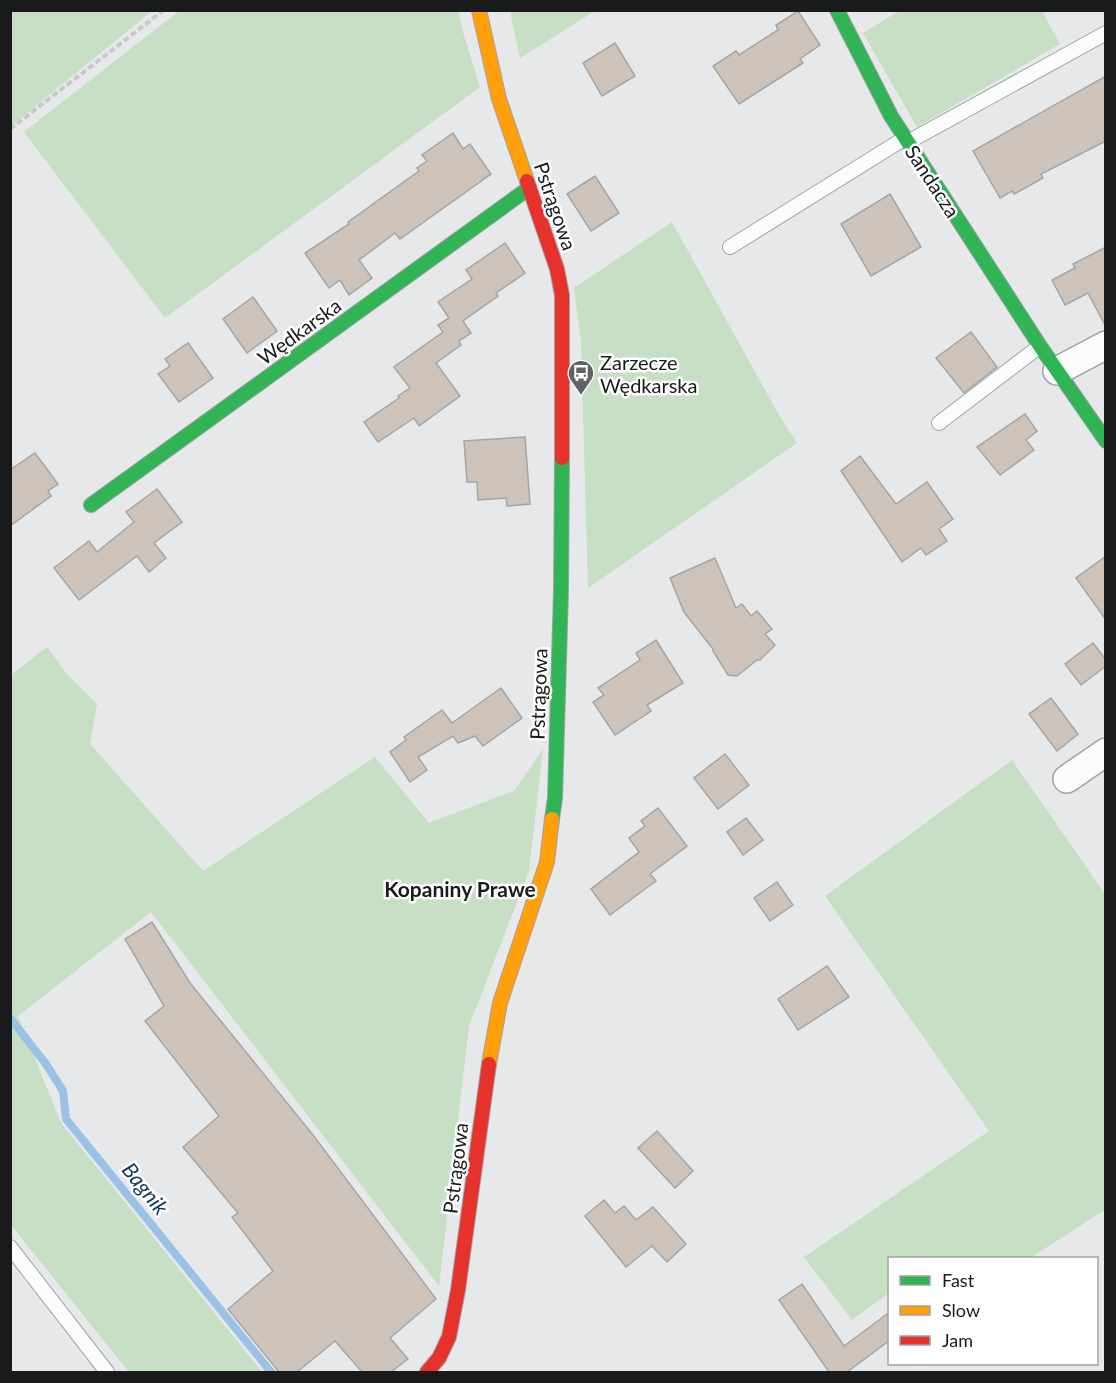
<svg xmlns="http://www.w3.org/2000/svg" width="1116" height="1383" viewBox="0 0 1116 1383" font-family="Lato,sans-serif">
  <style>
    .green { fill: #c6dfc5 }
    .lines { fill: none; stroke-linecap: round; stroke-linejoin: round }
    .stream { stroke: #9bc2e6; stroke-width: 8 }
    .building { fill: #cdc3ba; stroke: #a5a5a6; stroke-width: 1.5 }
    .lane-casing { stroke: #a1a2a4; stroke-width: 16 }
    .street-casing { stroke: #a1a2a4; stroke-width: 30 }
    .fast-casing { stroke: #a1a2a4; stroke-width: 16 }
    .slow-casing { stroke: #a1a2a4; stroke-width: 16 }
    .jam-casing { stroke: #a1a2a4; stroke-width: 16 }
    .path { stroke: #c9c9c9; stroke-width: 4; stroke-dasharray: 6 3; stroke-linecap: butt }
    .lane { stroke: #fbfcfc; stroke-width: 14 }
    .street { stroke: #fbfcfc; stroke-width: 27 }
    .fast { stroke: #30b455; stroke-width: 14 }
    .slow { stroke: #ff9f0a; stroke-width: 14 }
    .jam { stroke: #e5322d; stroke-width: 14 }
    .labels { text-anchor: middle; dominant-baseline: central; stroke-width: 5; stroke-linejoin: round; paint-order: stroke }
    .street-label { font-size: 20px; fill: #191a1b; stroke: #fff }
    .poi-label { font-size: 20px; fill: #191a1b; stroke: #fff; text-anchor: start }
    .neighbourhood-label { font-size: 21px; font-weight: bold; fill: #191a1b; stroke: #fff }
    .water-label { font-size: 21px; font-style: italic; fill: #0e3859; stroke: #fff }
  </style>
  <rect width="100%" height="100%" fill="#e6e8ea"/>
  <g class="green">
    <path d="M11,10H152V11L11,126Z"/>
    <path d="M179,11H459L462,29L480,87L165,318L24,132Z"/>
    <path d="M510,11V10L595,11L520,58Z"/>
    <path d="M899,11H1042L1060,44L917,127L863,33Z"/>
    <path d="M672,222L779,415L797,443L588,588L581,342L574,288Z"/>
    <path d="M47,647L67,674L97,704L90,744L203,871L375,757L429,823L514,791L543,749L529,871L469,1026L439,1286L151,912L18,1016L61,1123L262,1372H129L11,1225V675Z"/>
    <path d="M1012,760L1105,894V1210L1030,1258H890L889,1293L852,1320L804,1257L989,1131L825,896Z"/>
  </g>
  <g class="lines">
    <path class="stream" d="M10,1018L46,1064L63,1091L66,1119L271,1372"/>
  </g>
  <g class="building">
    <path d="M798,11L820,45L800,59L803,63L739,104L713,66L736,51L739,55L778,30L776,25Z"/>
    <path d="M615,43L635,76L602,96L583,63Z"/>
    <path d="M1106,76V141L1041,174L1043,178L1027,187L1014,194L1012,191L1000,198L973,151Z"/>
    <path d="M453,133L463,149L470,144L491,174L400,239L395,233L359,260L372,278L349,295L340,280L329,288L305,253L349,224L348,222L419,171L417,168L427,161L422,155Z"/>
    <path d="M595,176L619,213L591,231L567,194Z"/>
    <path d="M890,194L921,247L871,276L841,224Z"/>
    <path d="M505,243L525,273L496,293L498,296L463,321L471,333L459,341L461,345L436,363L460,396L419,426L414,418L378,442L364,422L399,398L398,396L410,388L394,367L443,332L438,325L449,318L438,302L472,279L466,270Z"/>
    <path d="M1106,247V327L1088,293L1065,305L1052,280L1075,268L1073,264Z"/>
    <path d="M253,297L277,331L247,353L223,319Z"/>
    <path d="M971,332L997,367L964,393L936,358Z"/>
    <path d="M188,343L213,378L179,402L158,374L170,366L165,359Z"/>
    <path d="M1025,414L1037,431L1026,440L1034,450L1000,475L977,447Z"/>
    <path d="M525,437L530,504L507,506L506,498L478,500L477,482H467L464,441Z"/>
    <path d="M35,453L58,484L48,491L51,496L10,526V470Z"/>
    <path d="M860,456L896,504L927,482L953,519L939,529L947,541L926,555L921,548L902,562L841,471Z"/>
    <path d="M157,489L182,522L154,543L166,558L149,572L137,556L79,600L54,568L89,541L97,552L134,522L126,512Z"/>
    <path d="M1106,556V620L1076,578Z"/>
    <path d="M715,558L736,608L742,604L751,616L757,611L772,629L765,634L775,645L760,660H757L737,676L728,675L713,651V649L684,612L670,578Z"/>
    <path d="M656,640L683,683L647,705L651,711L615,735L593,702L604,695L598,688L640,660L636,653Z"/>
    <path d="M1093,643L1106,660V666L1081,685L1065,664Z"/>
    <path d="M501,688L522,718L483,746L475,736L458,743L453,736L418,757L427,770L410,782L390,752L406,740L404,737L442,710L452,723Z"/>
    <path d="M1051,698L1078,734L1057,751L1029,714Z"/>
    <path d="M725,754L749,785L718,809L694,778Z"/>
    <path d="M658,808L687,846L650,874L656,881L610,915L591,889L639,852L629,838L645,826L641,821Z"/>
    <path d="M746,818L763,840L743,855L727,832Z"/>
    <path d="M777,882L793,905L770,921L754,898Z"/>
    <path d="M152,922L190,983L313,1135L436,1299L390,1338L408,1359L391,1372H362L335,1341L297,1372H279L228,1309L273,1271L232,1217L238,1213L183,1147L219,1116L145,1021L164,1006L125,939Z"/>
    <path d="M827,966L849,997L798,1030L778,999Z"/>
    <path d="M657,1131L693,1171L675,1188L638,1148Z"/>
    <path d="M604,1200L615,1213L624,1206L636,1220L653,1207L686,1244L667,1262L652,1246L626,1267L585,1216Z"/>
    <path d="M802,1284L844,1346L890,1312V1340L847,1372H829L779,1300Z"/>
  </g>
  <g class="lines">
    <g class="lane-casing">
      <g id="lane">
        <path d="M908,142L1106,33"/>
        <path d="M730,247L905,138"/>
        <path d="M939,423L1040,346"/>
        <path d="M10,1247L107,1372"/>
      </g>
    </g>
    <g class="street-casing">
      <g id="street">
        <path d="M1057,371L1106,345"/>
        <path d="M1067,779L1106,752"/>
      </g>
    </g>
    <g class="fast-casing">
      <g id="fast">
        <path d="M837,10L891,116L1040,346L1106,441"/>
        <path d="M91,505L529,188"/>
        <path d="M552,819L555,798L561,590L562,458"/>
      </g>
    </g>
    <g class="slow-casing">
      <g id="slow">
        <path d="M479,10L499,99L527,181"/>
        <path d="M489,1064L500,1003L547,862L552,819"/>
      </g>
    </g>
    <g class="jam-casing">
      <g id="jam">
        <path d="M527,181L557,269L562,295V458"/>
        <path d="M427,1372L439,1358L449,1337L458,1290L489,1064"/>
      </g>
    </g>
    <path class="path" d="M10,129L164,10"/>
    <use href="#lane" class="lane"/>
    <use href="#street" class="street"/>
    <use href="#fast" class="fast"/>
    <use href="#slow" class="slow"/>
    <use href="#jam" class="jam"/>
  </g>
  <defs>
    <g id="bus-pin" transform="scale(1.35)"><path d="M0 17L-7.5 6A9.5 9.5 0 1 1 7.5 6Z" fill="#616263" stroke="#fff"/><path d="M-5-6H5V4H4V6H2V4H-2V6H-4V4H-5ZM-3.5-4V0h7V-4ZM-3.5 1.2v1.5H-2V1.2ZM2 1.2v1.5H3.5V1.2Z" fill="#fff"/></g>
  </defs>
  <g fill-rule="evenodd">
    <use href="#bus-pin" x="581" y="373"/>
  </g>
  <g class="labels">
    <g class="street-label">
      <text transform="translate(933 181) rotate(57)">Sandacza</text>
      <text transform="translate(556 206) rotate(71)">Pstrągowa</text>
      <text transform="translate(299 331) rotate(-36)">Wędkarska</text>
      <text transform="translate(538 694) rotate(-88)">Pstrągowa</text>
      <text transform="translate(455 1168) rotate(-83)">Pstrągowa</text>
    </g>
    <g class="poi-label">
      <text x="600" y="362">Zarzecze<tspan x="600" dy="23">Wędkarska</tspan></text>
    </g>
    <g class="neighbourhood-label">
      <text x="460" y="888">Kopaniny Prawe</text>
    </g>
    <g class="water-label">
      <text transform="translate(146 1188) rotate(51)">Bagnik</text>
    </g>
  </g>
  <rect width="1116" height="1383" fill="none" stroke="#191a1b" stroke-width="24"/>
  <rect x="888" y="1257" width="210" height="108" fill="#ffffff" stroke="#a3a3a4" stroke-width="1.5"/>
  <rect x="900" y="1276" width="30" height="9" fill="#30b455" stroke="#a3a3a4" stroke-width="1.5"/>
  <text x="942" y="1287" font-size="18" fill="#191a1b">Fast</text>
  <rect x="900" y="1306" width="30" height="9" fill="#ff9f0a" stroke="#a3a3a4" stroke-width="1.5"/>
  <text x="942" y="1317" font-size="18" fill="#191a1b">Slow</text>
  <rect x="900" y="1336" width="30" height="9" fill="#e5322d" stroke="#a3a3a4" stroke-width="1.5"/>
  <text x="942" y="1347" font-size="18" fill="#191a1b">Jam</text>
</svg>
